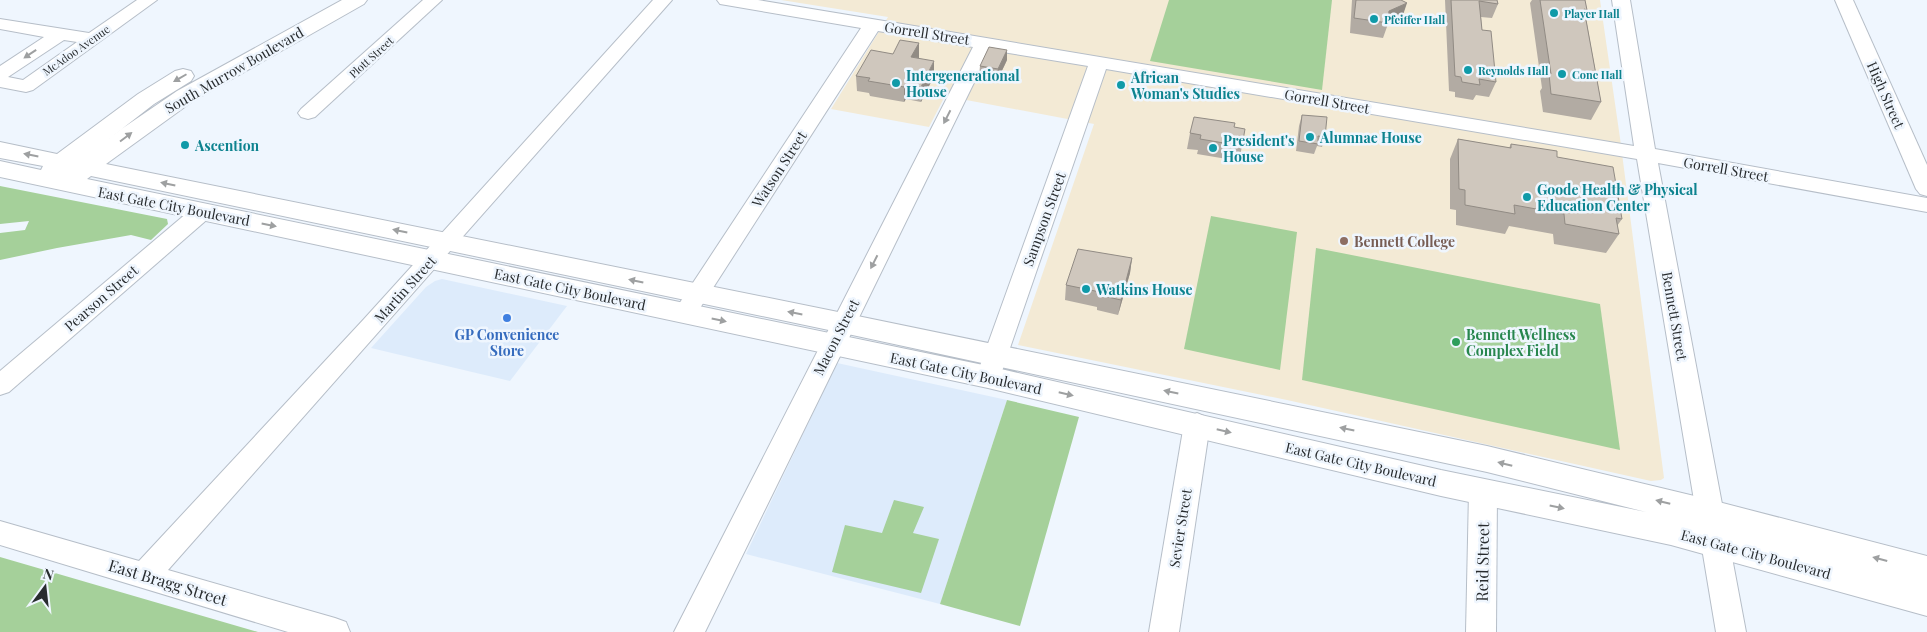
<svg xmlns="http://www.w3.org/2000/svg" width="1927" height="632" viewBox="0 0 1927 632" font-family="'Playfair Display',serif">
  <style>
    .built { fill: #ddebfb }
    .education { fill: #f3ead5 }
    .green { fill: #a5d09a }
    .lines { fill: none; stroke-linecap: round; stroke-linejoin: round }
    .minor-casing { stroke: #b6bec8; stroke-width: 2 }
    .major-casing { stroke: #b6bec8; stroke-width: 2 }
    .minor { fill: #fff; fill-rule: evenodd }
    .major { fill: #fff; fill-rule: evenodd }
    .wall { fill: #b2aba3 }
    .shaded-wall { fill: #918b84 }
    .building { fill: #cfc7bd; stroke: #918b84 }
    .oneway { fill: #9ea0a1 }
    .culture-dot { fill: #0f9aa8; stroke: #eff6fe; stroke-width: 2 }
    .education-dot { fill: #8d6e63; stroke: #eff6fe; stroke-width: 2 }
    .shop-dot { fill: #3f7fe0; stroke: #eff6fe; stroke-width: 2 }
    .leisure-dot { fill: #2e9e5b; stroke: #eff6fe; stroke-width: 2 }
    .labels { text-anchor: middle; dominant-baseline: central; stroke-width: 5; stroke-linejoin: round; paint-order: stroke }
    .far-culture-label { font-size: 11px; font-weight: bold; fill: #0d838f; stroke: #eff6fe; text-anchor: start }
    .far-street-label { font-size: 11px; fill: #282c2f; stroke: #eff6fe }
    .street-label { font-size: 14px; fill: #282c2f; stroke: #eff6fe }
    .culture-label { font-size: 14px; font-weight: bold; fill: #0d838f; stroke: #eff6fe; text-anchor: start }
    .education-label { font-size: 14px; font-weight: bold; fill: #785e54; stroke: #eff6fe; text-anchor: start }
    .shop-label { font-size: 14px; font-weight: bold; fill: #366cbe; stroke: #eff6fe }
    .leisure-label { font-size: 14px; font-weight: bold; fill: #27864d; stroke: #eff6fe; text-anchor: start }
    .near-street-label { font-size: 16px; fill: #282c2f; stroke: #eff6fe }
  </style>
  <rect width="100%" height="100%" fill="#eff6fe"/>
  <g class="built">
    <path d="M442,279L567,306L510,381L371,348L426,287L435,281Z"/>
    <path d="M837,363L1007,400L940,604L746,554Z"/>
  </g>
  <path class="education" d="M781,0H1600L1620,138L1664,478L1661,480L1651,481L1287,400L1018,345L1094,124L945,96L929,127L831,109L888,17Z"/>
  <g class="green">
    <path d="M1169,0H1332L1322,90L1150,61Z"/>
    <path d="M0,186L167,219L168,224L151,240L131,235L57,248L0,260V233L25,230L29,221L0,224Z"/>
    <path d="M1211,216L1297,232L1280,370L1184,349Z"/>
    <path d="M1316,248L1600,304L1620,450L1302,380Z"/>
    <path d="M1007,400L1079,417L1020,626L940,604Z"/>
    <path d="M894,500L924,507L913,533L939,539L921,593L832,572L845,525L882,533Z"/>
    <path d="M0,557L258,632H0Z"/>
  </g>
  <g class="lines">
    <g class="minor-casing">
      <g id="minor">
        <path d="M137,0H157L33,90L26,92L0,87V66L44,37L0,29V19L89,33ZM64,40L77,42L23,80L8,77Z"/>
        <path d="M423,0H442L315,117L308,119L301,117L298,113L301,109Z"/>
        <path d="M653,0H672L168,570L335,618L346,622L350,632H288L0,545V521L139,561L364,319Z"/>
        <path d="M717,0H758L1634,146L1612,0H1630L1655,149L1927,198V212L1658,163L1746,632H1716L1637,159L1106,69L1000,377L997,384L988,387L979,384L976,377L1088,66L990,50L705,632H674L973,47L878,31L693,319L685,322L677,319L673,313L677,307L861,28L726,5L720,4Z"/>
        <path d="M1835,0H1853L1927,165V196L1920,194L1916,189Z"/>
        <path d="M202,205L210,207L213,212L210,217L9,392L0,395V371L194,207Z"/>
        <path d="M1197,413L1206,417L1210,424L1179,632H1149L1184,424L1188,417Z"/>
        <path d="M1483,480L1493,484L1497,492L1496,632H1466L1469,492L1473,484Z"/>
      </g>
    </g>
    <g class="major-casing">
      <path id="major" d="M342,0H367L364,4L193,101L106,164L843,313L1487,446L1711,500L1927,556V616L1671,545L1441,496L988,388L0,177V161L41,170L43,166L0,158V142L57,154L138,94L175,71L183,69L191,71L194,76L191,81L154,104L88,155L123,128L177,91ZM91,176L843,333L1487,472L1646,512L1441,470L988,366L87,179Z"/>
    </g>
    <use href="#minor" class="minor"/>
    <use href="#major" class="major"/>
  </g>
  <g class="wall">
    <path d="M1352,0H1401L1402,18L1388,24L1383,38L1350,33Z"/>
    <path d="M1445,0H1497L1498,4L1492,18L1481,17L1482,30L1496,82L1489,97L1476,95L1473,100L1455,97V92L1449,91Z"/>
    <path d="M1532,0H1585L1587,10L1585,13L1601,102L1591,120L1543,112L1540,91L1542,88L1530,3Z"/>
    <path d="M919,43V58L934,76L921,102L906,99L904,102L870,96L869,93L857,91L856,76L893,54Z"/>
    <path d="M1007,60L998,79L979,76L980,66Z"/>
    <path d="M1302,115L1325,137L1322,147L1317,146L1314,154L1296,151L1299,126Z"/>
    <path d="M1234,127L1242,146L1239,161L1197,154L1198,150L1187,149L1190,133Z"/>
    <path d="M1458,139L1509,148L1511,144L1557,157L1622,219L1617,226L1619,234L1606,253L1554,244L1553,234L1509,226L1505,234L1456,225V210L1450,209V159Z"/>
    <path d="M1132,258L1130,273L1118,315L1097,310V307L1065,300L1066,285Z"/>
  </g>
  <g class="shaded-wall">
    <path d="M1407,3L1402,18L1388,24L1389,11Z"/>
    <path d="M919,43V58L911,57Z"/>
    <path d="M1007,50V60L998,79V69Z"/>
    <path d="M934,61V76L921,102V87Z"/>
    <path d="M905,84L906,99L904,102V87Z"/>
    <path d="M1132,258L1130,273L1118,315L1121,300Z"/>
  </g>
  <g class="building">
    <path d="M1356,0H1401L1407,3L1389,11L1388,23L1354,18Z"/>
    <path d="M1451,0H1497L1498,4L1479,1L1482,30L1491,31L1496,82L1479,79L1480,85L1462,82L1461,77L1455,76Z"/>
    <path d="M1540,0H1585L1587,10L1584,9L1601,102L1551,94L1549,74H1551Z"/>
    <path d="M900,40L919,43L911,57L934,61L921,87L905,84L904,87L868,81L870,78L856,76L871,50L893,54Z"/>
    <path d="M989,47L1007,50L998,69L980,66Z"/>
    <path d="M1302,115L1327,117L1325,137L1318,136V144L1299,141Z"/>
    <path d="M1194,117L1235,123L1234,127L1245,129L1242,146L1200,139L1201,135L1190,133Z"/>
    <path d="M1458,139L1511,148V144L1557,151V157L1613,167L1622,219L1616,218L1619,234L1565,224L1564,214L1514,205L1515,214L1465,205V190L1459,189Z"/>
    <path d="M1078,249L1132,258L1121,300L1099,295L1100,292L1066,285Z"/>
  </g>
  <defs><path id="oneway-solid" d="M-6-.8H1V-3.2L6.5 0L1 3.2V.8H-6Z" transform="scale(1.25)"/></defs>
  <g class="oneway">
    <use href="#oneway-solid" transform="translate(30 54) rotate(146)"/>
    <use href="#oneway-solid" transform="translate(180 78) rotate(150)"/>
    <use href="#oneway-solid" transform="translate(947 117) rotate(117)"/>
    <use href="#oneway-solid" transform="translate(126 137) rotate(-37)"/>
    <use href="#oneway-solid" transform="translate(31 155) rotate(-169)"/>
    <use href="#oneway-solid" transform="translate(168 184) rotate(-168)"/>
    <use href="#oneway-solid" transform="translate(269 225) rotate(11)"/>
    <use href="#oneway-solid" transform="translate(400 231) rotate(-168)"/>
    <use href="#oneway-solid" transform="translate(874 262) rotate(117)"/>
    <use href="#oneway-solid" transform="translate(636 281) rotate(-168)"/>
    <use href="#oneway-solid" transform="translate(795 313) rotate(-169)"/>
    <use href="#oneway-solid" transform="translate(719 320) rotate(12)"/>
    <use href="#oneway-solid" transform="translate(1171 392) rotate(-168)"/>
    <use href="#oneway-solid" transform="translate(1066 394) rotate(13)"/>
    <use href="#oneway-solid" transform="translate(1347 429) rotate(-168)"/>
    <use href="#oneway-solid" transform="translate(1224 431) rotate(13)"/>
    <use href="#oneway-solid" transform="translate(1505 464) rotate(-166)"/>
    <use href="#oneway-solid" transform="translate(1663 502) rotate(-166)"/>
    <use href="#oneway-solid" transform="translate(1557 507) rotate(12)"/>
    <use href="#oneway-solid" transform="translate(1880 559) rotate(-165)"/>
  </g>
  <g class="culture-dot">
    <circle cx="1554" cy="13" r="5"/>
    <circle cx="1374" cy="19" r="5"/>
    <circle cx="1468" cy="70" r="5"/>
    <circle cx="1562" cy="74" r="5"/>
    <circle cx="896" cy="83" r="5"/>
    <circle cx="1121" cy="85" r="5"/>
    <circle cx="1310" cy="137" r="5"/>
    <circle cx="185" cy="145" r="5"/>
    <circle cx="1213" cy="148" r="5"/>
    <circle cx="1527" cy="197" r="5"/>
    <circle cx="1086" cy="289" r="5"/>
  </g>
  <circle class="education-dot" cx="1344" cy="241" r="5"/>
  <circle class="shop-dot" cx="507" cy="318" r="5"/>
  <circle class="leisure-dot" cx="1456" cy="342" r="5"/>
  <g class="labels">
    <g class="far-culture-label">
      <text x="1564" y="13">Player Hall</text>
      <text x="1384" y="19">Pfeiffer Hall</text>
      <text x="1478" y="70">Reynolds Hall</text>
      <text x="1572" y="74">Cone Hall</text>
    </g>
    <g class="far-street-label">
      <text transform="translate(76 50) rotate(-35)">McAdoo Avenue</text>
      <text transform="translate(371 57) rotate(-42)">Plott Street</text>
    </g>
    <g class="street-label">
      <text transform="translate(927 33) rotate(9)">Gorrell Street</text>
      <text transform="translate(234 70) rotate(-30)">South Murrow Boulevard</text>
      <text transform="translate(1886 95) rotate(66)">High Street</text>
      <text transform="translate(1327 101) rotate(10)">Gorrell Street</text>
      <text transform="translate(779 169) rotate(-57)">Watson Street</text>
      <text transform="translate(1726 169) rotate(10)">Gorrell Street</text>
      <text transform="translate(174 206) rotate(11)">East Gate City Boulevard</text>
      <text transform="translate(1044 219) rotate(-70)">Sampson Street</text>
      <text transform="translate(405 289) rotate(-48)">Martin Street</text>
      <text transform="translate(570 289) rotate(12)">East Gate City Boulevard</text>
      <text transform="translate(101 298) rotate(-41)">Pearson Street</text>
      <text transform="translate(1675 316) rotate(80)">Bennett Street</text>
      <text transform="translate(836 337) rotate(-63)">Macon Street</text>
      <text transform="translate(966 373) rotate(12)">East Gate City Boulevard</text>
      <text transform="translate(1361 464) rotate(13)">East Gate City Boulevard</text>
      <text transform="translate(1180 528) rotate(-81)">Sevier Street</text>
      <text transform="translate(1756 554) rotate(15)">East Gate City Boulevard</text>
    </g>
    <g class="culture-label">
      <text x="906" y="75">Intergenerational<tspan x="906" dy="16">House</tspan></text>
      <text x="1131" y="77">African<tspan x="1131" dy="16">Woman's Studies</tspan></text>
      <text x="1320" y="137">Alumnae House</text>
      <text x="1223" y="140">President's<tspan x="1223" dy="16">House</tspan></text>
      <text x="195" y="145">Ascention</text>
      <text x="1537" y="189">Goode Health &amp; Physical<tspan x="1537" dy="16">Education Center</tspan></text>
      <text x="1096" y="289">Watkins House</text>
    </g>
    <g class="education-label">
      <text x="1354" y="241">Bennett College</text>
    </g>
    <g class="shop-label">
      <text x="507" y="334">GP Convenience<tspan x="507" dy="16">Store</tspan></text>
    </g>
    <g class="leisure-label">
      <text x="1466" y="334">Bennett Wellness<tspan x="1466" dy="16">Complex Field</tspan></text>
    </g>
    <g class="near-street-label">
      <text transform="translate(1482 562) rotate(-89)">Reid Street</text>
      <text transform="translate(168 582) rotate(17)">East Bragg Street</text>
    </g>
  </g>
  <g transform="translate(45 587) rotate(15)" stroke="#eff6fe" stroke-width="4" paint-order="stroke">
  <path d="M0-4L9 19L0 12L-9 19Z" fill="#282c2f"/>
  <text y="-8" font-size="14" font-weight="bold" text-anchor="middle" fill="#282c2f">N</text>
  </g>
</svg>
